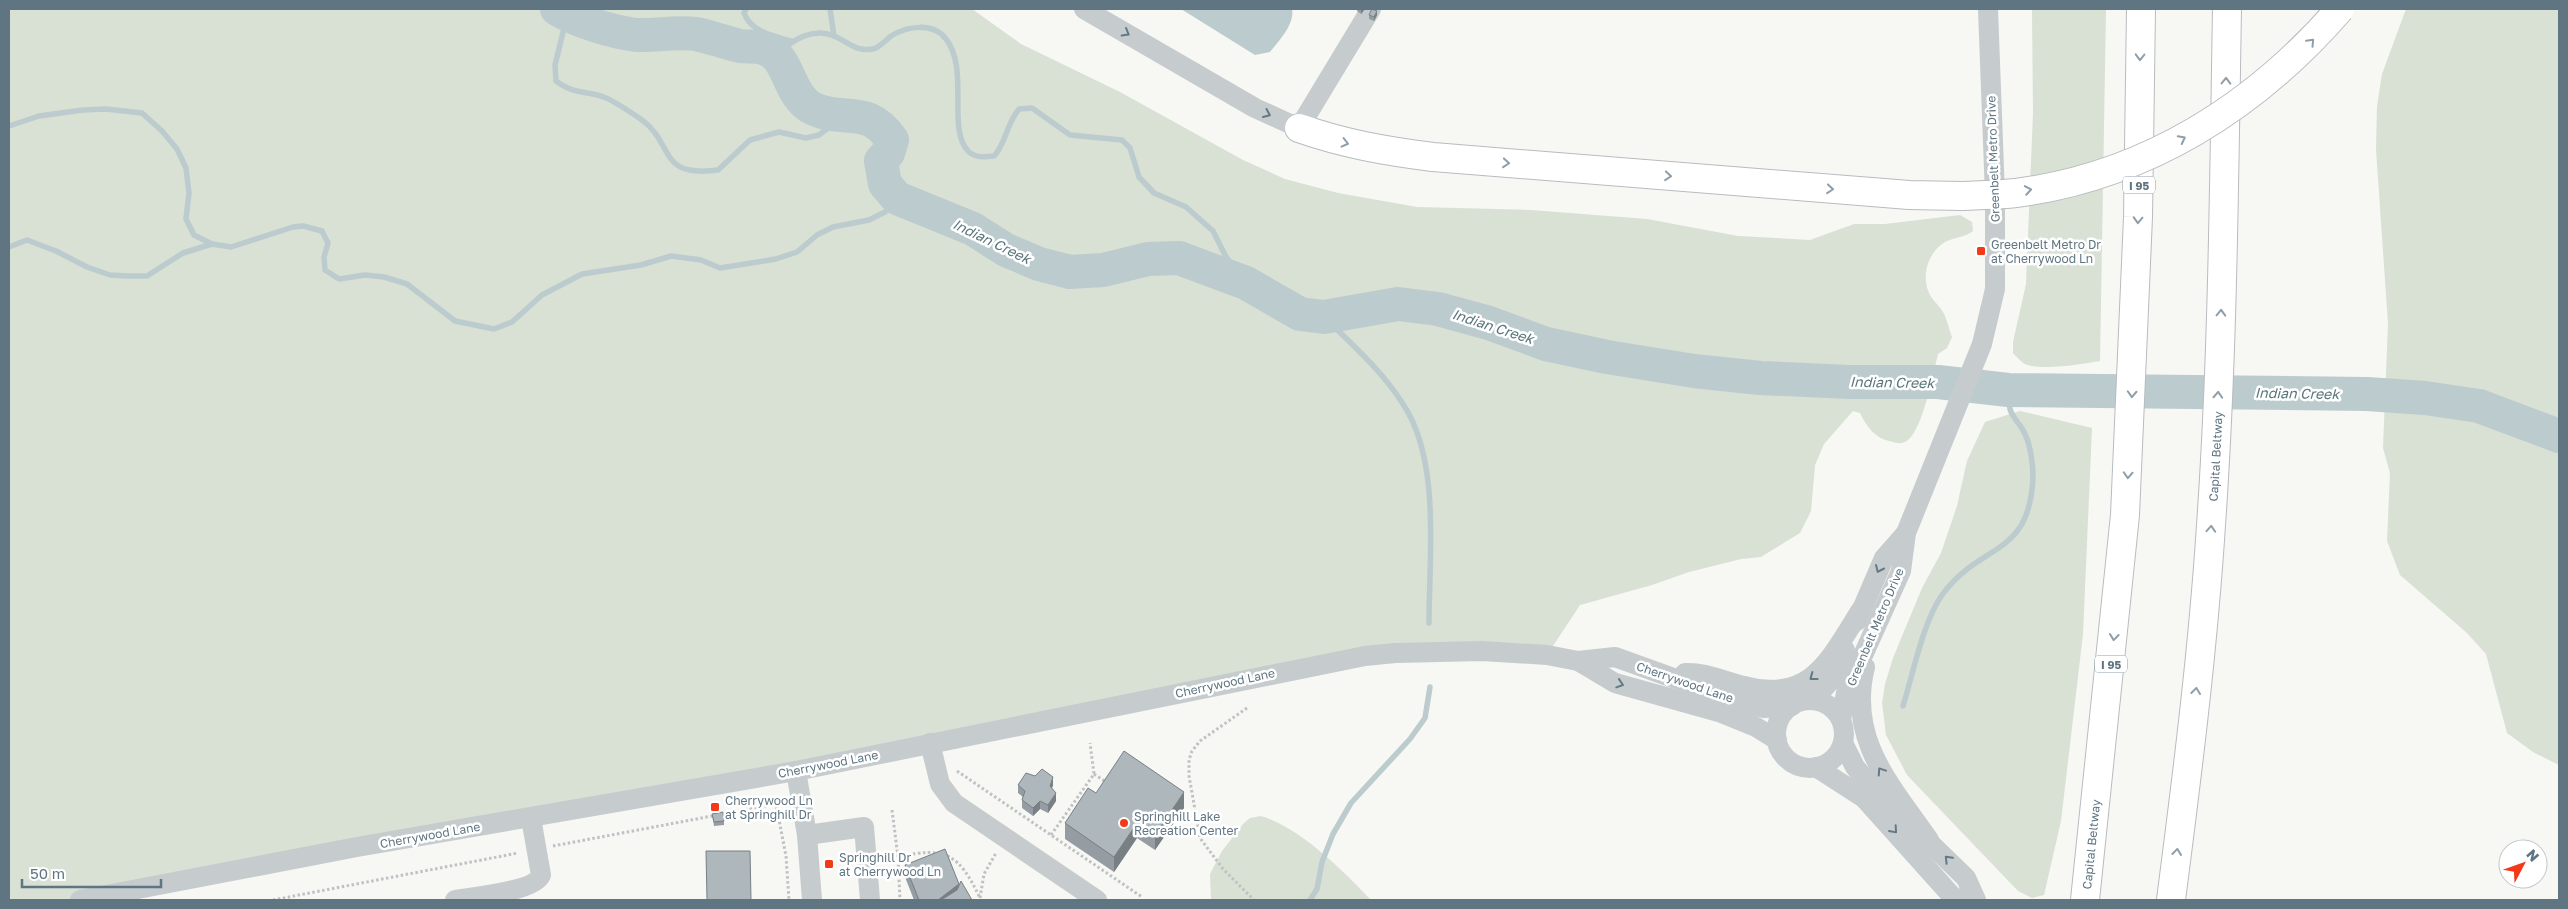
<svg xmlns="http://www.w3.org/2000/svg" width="2568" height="909" viewBox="0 0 2568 909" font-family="'Golos Text',sans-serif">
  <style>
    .green { fill: #d9e0d4 }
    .water { fill: #bccbce }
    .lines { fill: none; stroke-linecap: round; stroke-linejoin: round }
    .stream { stroke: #bccbce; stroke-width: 5.5 }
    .river { stroke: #bccbce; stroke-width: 34 }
    .highway-casing { stroke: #b8bcbf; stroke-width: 30 }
    .path { stroke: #bfc2c4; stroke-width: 3; stroke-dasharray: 2.5 2.5; stroke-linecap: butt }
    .minor { stroke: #c6cbce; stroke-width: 20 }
    .highway { stroke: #fff; stroke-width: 28 }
    .highway-bridge-casing { stroke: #b8bcbf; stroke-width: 30; stroke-linecap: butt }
    .highway-bridge { stroke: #fff; stroke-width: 28 }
    .wall { fill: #959da2 }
    .shaded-wall { fill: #798084 }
    .building { fill: #adb7bc; stroke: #798084 }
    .oneway { stroke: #647986 }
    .oneway2 { stroke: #8f9ea8 }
    .poi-dot { fill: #f33917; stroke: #fff; stroke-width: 2 }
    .labels { text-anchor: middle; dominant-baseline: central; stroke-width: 5; stroke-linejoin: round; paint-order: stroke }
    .shield { fill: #fff; stroke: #8f9ea8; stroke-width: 1 }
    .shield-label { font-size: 11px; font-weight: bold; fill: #5f7582 }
    .street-label { font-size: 12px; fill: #5f7582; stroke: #fff }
    .poi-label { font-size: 12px; fill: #5f7582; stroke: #fff; text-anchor: start }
    .water-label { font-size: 14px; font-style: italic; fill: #5a767c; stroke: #fff }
  </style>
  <rect width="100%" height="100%" fill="#f7f7f4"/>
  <g class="green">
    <path d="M9,9H972L1021,44L1120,92L1243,160L1285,179L1338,193L1417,207L1531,210L1647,219L1738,236L1810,240L1854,224H1885L1960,215L1972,222L1973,231C1964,238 1954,237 1945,242C1928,252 1921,276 1929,293C1932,300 1939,305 1943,312C1947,319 1949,329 1952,337L1947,348L1938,354C1933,374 1923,428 1908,440C1902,445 1896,443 1889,441C1875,438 1866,426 1860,413L1853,411L1824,444L1815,465L1811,511L1800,533L1761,557L1741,559L1689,572L1652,585L1580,605L1547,655L1430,651L80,900H9Z"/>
    <path d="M2032,9H2106L2100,361C2083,364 2041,371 2025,364C2021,362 2017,357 2013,353V342L2026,284L2033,113Z"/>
    <path d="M2406,9H2559V765L2533,752L2507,733L2486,654L2467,633L2400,575L2387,541L2390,473L2383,448L2388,324L2376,149L2377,106L2382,74Z"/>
    <path d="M2020,411L2092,428L2083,634L2061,821L2044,895L2032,898L2018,891L1907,775L1886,735L1882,703L1885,684L1893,658L1922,588L1941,553L1957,506L1967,461L1985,422Z"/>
    <path d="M1261,816C1301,828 1342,870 1371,900H1211L1210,874L1222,851L1244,823L1250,818Z"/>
  </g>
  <path class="water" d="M1181,9H1292C1295,24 1279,41 1270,52L1255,55Z"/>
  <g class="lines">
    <g class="stream">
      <path d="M746,9L744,13C751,32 773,36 791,41"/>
      <path d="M830,9L834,36"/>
      <path d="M567,16L555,65L556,81C578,97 587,89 606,98C614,101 635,115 642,120C675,144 657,178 718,170L750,140L779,132L806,138L819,135L845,115"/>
      <path d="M777,54C793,40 812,27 834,36C848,42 856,52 873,49C879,48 886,40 891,36C907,26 933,22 946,39C970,69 946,131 969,152C976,158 985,157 994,156C1006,144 1006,124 1019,109L1032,108L1070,135L1122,140L1130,148L1139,177L1154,193L1186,207L1213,231L1226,257L1246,283"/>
      <path d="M9,126L39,116L83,110L106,109L142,113L162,131L177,149L186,168L189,193L186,219L194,235L212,244L231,247L293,227L303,226L322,231L328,243L324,257L325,270L339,279L365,275L384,277L407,284L455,321L494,329L512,322L542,295L582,274L641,265L671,256L701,260L720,268L776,259L797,252L817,235L833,227L869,220L885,212L897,198"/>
      <path d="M9,247L27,240L56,251L87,267L110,275L127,276H147L183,253L212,244"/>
      <path d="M1324,317C1352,344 1382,371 1403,404C1441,461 1429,556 1429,623"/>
      <path d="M1903,706C1913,674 1923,622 1942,595C1981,541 2030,559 2033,476C2033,463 2030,443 2024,432C2020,424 2012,417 2010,409C2009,403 2009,396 2008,390"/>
      <path d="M1310,900L1317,889L1322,862L1333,834L1351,803L1410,739L1425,718L1430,687"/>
    </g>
    <path class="river" d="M557,9C576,21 613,32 636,35C656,36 676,31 696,34C711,37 726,43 740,46C748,47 756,46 763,48C790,55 787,95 812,108C844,124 867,103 892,140L888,153L881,161L885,184L897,198L973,229L1006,250L1039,264L1070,272L1103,270L1148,259L1179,258L1246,283L1300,314L1324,317L1398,304L1438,309L1489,323L1546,344L1607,357L1694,371L1760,378L1850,382H1938L2008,390L2367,394L2425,398L2479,406L2559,436"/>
    <g class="highway-casing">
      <g id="highway">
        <path d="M1299,128C1345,144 1385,151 1433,157L1909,195L1962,196"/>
        <path id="s1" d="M2085,900L2125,515L2138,217L2141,9"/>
        <path id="s2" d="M2171,900C2187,776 2203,650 2211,525C2223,353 2224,181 2227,9"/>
      </g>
    </g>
    <g class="path">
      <path d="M1247,708L1200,741L1192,751L1189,760V776L1200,838L1223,869L1254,900"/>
      <path d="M957,771L1142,897"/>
      <path d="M1094,774L1106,782"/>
      <path d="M892,810L898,857L900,900"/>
      <path d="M1051,835L1094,774L1090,743"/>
      <path d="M553,846L776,804L786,856L789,900"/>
      <path d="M898,857C946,846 959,854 980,898"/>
      <path d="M980,898L984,874L996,853"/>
      <path d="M273,900L518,853"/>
    </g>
    <g class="minor">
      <path d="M1084,9L1255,108L1299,128L1371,9"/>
      <path d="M1857,621L1884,558L1906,533"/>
      <path d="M1578,661L1615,683L1719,712L1756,727L1777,740"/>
      <path d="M1865,667C1847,740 1891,785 1929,840"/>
      <path d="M1685,673C1706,672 1723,681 1744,686C1812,704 1830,658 1861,610"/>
      <path d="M1813,700L1835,676L1845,650"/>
      <circle cx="1810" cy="734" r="34"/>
      <path d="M1841,719L1846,693L1901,571L1906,533L1982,344L1995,289V196L1988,9"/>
      <path d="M930,743L940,784L954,803L1097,900"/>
      <path d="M1843,743L1855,767L1872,787L1966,878L1976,900"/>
      <path d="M1816,767L1864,798L1951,895L1959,900"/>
      <path d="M796,771L807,835L812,900"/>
      <path d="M807,835L864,827L870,900"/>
      <path d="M80,900L357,847L796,771L1365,656L1395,653L1482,651L1547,655L1578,661L1615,657L1748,705L1764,708L1792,706"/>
      <path d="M455,900C473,897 535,891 541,875L531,818"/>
    </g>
    <use href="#highway" class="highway"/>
    <g class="highway-bridge-casing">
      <path id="highway-bridge" d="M1962,196C1980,195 1998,195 2016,193C2146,176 2255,107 2340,9"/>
    </g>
    <use href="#highway-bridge" class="highway-bridge"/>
  </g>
  <g class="wall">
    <path d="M1357,9H1365L1361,14L1357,11Z"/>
    <path d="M1369,15H1377L1374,21L1369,19Z"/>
    <path d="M1018,785H1053L1052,788L1056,801L1048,813L1040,809L1033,816L1022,808V800L1023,797L1018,793Z"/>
    <path d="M1096,793L1184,808L1155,850L1137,838L1114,872L1065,839V823Z"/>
    <path d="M712,814L724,821V825L714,826Z"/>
    <path d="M905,865L959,886L972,900H914L905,877Z"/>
  </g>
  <g class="shaded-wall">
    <path d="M1362,9H1365L1361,14V10Z"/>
    <path d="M1377,11V15L1374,21V17Z"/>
    <path d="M1053,777V785L1050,794V786Z"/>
    <path d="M1184,792V808L1155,850V835Z"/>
    <path d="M1056,793V801L1048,813V805Z"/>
    <path d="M1040,801V809L1033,816V808Z"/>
    <path d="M1137,823V838L1114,872V857Z"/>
    <path d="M959,884V896L953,900H936Z"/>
  </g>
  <g class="building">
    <path d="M1372,9L1377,11L1374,17L1369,15Z"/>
    <path d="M1124,751L1184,792L1155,835L1137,823L1114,857L1065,823L1088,788L1096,793Z"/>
    <path d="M1042,769L1053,777L1050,786L1056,793L1048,805L1040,801L1033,808L1022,800L1025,791L1018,785L1026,773L1035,776Z"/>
    <path d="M723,812L724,821L714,822L712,814Z"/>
    <path d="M945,849L959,884L938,900H919L905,865Z"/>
    <path d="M706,851H750L751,900H707Z"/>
    <path d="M961,881L972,900H941L957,890Z"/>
  </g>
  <defs><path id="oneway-chevron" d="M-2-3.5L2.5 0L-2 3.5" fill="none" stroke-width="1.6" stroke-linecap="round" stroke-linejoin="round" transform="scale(1.25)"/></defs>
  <g class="oneway">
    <use href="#oneway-chevron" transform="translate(1126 33) rotate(30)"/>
    <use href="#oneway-chevron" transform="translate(1267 114) rotate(24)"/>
    <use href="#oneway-chevron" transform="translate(1879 569) rotate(114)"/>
    <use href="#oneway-chevron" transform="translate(1813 677) rotate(143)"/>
    <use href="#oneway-chevron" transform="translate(1620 684) rotate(18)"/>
    <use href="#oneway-chevron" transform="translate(1881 771) rotate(-124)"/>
    <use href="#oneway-chevron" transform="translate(1894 830) rotate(49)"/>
    <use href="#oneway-chevron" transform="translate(1948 859) rotate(-134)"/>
  </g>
  <g class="oneway2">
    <use href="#oneway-chevron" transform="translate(2311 42) rotate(-47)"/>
    <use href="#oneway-chevron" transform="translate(2140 57) rotate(91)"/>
    <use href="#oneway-chevron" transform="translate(2226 81) rotate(-89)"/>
    <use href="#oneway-chevron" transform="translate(2182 139) rotate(-27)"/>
    <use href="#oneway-chevron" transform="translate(1345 143) rotate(14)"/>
    <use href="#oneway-chevron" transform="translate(1506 163) rotate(5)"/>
    <use href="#oneway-chevron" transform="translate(1668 176) rotate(5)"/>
    <use href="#oneway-chevron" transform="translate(1830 189) rotate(5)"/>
    <use href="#oneway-chevron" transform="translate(2028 190) rotate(-10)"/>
    <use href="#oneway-chevron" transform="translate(2138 220) rotate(92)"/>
    <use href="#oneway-chevron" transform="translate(2221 313) rotate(-88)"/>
    <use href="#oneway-chevron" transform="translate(2132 394) rotate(93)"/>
    <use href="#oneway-chevron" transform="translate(2218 395) rotate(-87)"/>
    <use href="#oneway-chevron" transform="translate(2128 475) rotate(93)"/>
    <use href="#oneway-chevron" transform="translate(2211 529) rotate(-86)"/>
    <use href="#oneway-chevron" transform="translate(2114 637) rotate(96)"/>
    <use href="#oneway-chevron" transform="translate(2196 691) rotate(-83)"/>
    <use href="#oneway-chevron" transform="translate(2177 852) rotate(-83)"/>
  </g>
  <g class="poi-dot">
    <rect x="1976" y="246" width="10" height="10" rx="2.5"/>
    <rect x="710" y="802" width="10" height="10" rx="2.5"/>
    <circle cx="1124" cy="823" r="5"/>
    <rect x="824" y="859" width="10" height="10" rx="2.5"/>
  </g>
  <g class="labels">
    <g class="shield">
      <rect x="2123" y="176.5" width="32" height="17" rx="4"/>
      <rect x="2095" y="655.5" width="32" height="17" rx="4"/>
    </g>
    <g class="shield-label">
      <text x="2139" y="185">I 95</text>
      <text x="2111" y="664">I 95</text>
    </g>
    <g class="street-label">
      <text transform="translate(1993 159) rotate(-92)">Greenbelt Metro Drive</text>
      <text stroke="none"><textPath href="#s2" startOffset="446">Capital Beltway</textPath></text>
      <text transform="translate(1875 627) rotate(-67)">Greenbelt Metro Drive</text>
      <text transform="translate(1685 682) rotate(19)">Cherrywood Lane</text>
      <text transform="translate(1225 683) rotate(-12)">Cherrywood Lane</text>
      <text transform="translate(828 764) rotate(-11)">Cherrywood Lane</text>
      <text transform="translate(430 835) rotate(-10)">Cherrywood Lane</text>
      <text stroke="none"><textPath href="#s1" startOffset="56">Capital Beltway</textPath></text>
    </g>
    <g class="poi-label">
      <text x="1991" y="244">Greenbelt Metro Dr<tspan x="1991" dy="14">at Cherrywood Ln</tspan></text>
      <text x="725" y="800">Cherrywood Ln<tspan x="725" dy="14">at Springhill Dr</tspan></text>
      <text x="1134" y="816">Springhill Lake<tspan x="1134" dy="14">Recreation Center</tspan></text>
      <text x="839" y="857">Springhill Dr<tspan x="839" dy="14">at Cherrywood Ln</tspan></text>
    </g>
    <g class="water-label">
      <text transform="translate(992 241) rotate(26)">Indian Creek</text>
      <text transform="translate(1493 326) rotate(18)">Indian Creek</text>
      <text transform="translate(1892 382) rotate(1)">Indian Creek</text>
      <text transform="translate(2297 393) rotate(1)">Indian Creek</text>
    </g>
  </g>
  <rect width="2568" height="909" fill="none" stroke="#5f7582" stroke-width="20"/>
  <g transform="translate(2523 864) rotate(49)"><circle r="24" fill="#ffffff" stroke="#bfc8cd"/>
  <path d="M0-4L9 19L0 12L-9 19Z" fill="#f33917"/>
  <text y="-8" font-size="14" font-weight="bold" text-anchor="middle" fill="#5f7582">N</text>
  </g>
  <path d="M22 879v8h139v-8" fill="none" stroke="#5f7582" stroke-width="2.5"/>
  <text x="30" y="879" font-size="15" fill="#5f7582" stroke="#ffffff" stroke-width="4" paint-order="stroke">50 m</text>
</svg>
